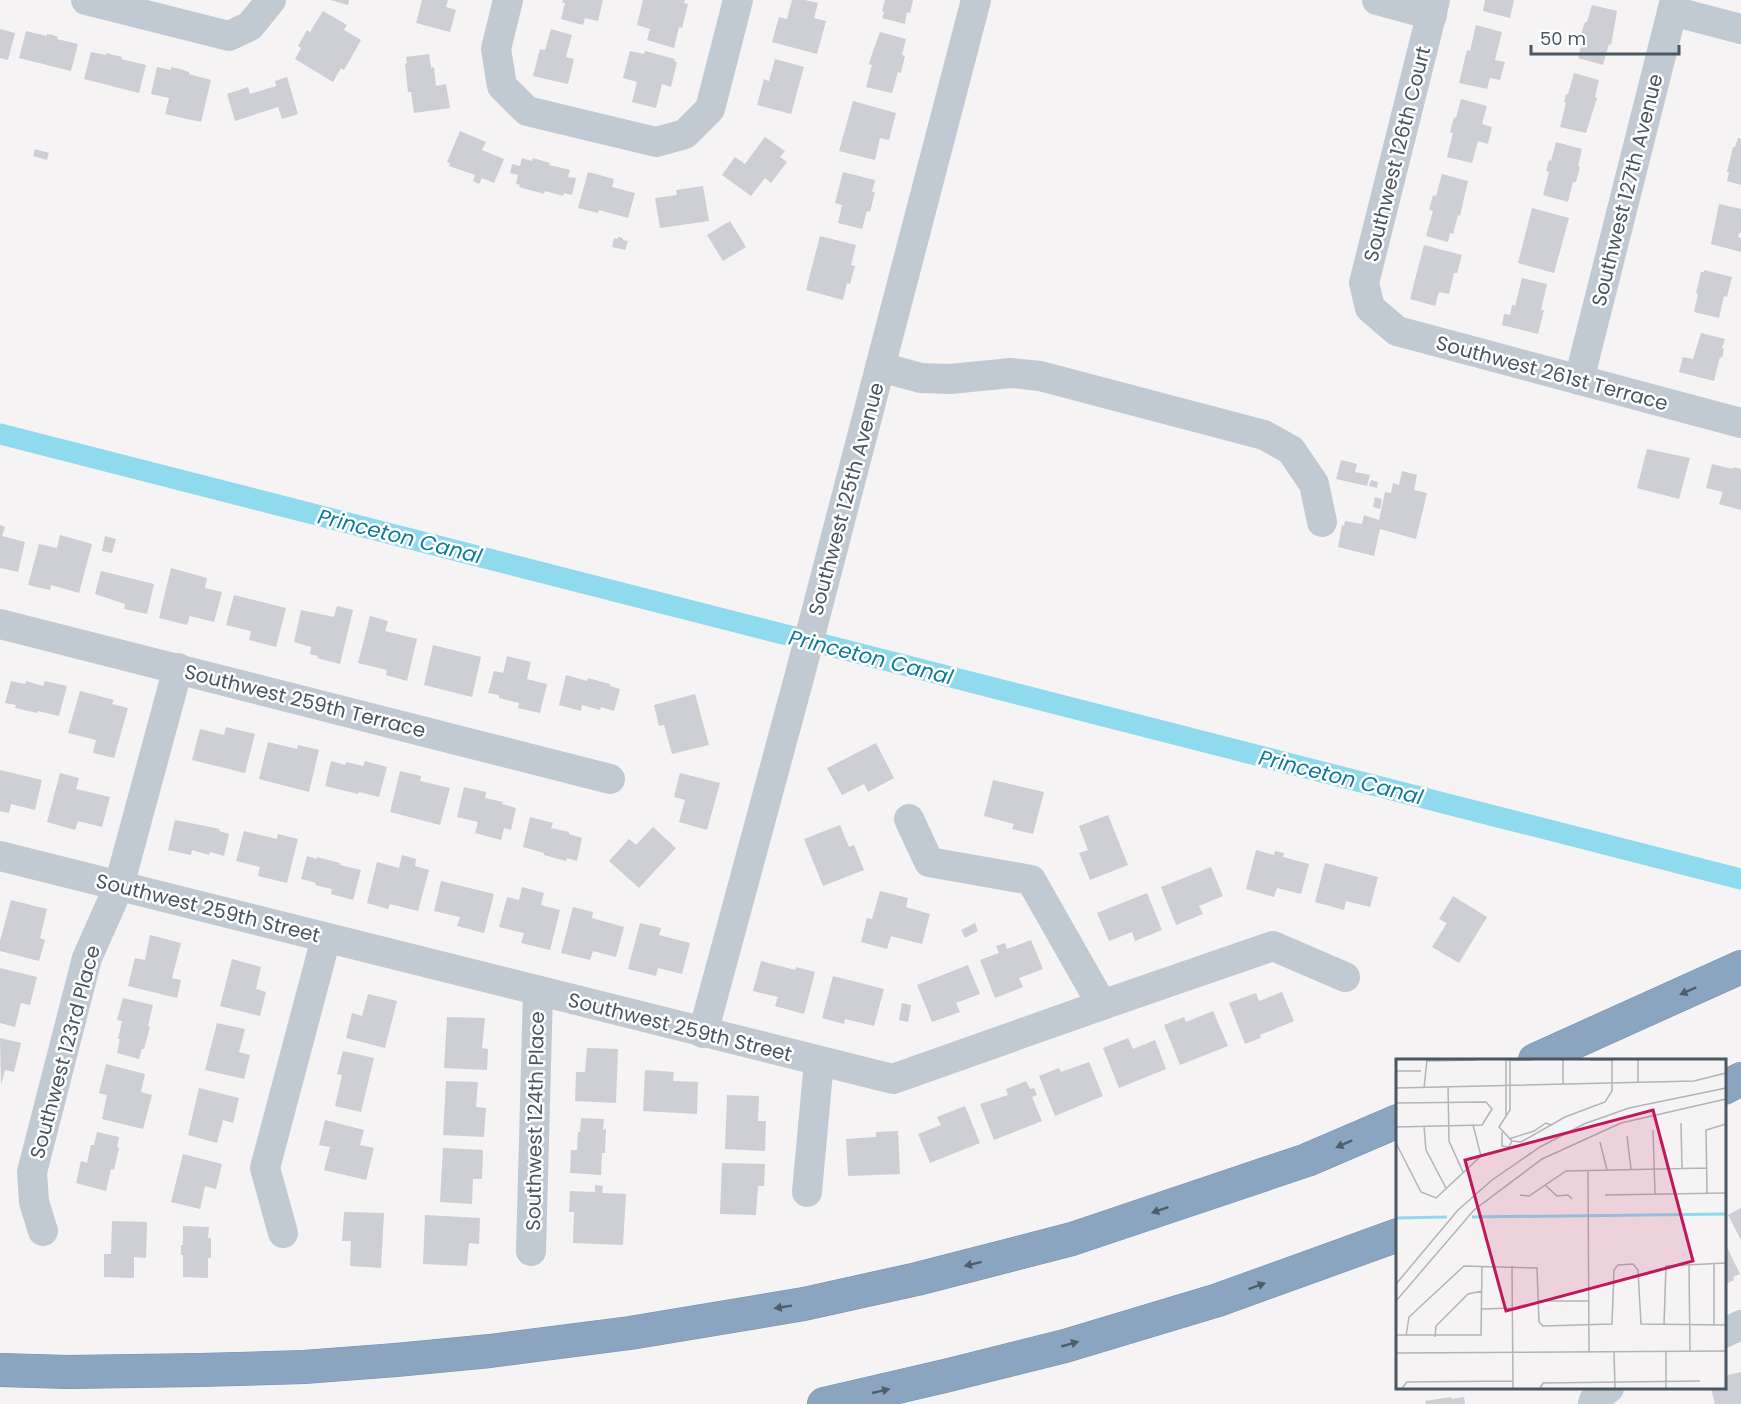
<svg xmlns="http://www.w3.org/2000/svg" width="1741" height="1404" viewBox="0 0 1741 1404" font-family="Poppins,sans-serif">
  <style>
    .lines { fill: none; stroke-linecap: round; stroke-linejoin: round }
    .canal { stroke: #90daee; stroke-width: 21 }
    .building { fill: #cdcfd5 }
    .highway-casing { stroke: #7690ad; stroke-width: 34 }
    .minor { stroke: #c1cad2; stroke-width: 30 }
    .highway { stroke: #8ba5c1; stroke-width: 33 }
    .oneway { fill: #505e6b }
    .labels { text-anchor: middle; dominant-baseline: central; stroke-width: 5; stroke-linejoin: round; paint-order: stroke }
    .street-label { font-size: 20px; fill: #4a5661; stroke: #fff }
    .water-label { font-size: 21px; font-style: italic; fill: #0c7c9b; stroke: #fff }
    .inset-river { fill: none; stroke: #90daee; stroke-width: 3 }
    .inset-road { fill: none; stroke: #b1b4b9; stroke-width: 1.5 }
    .view { fill: #c2185b; fill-opacity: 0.15; stroke: #c2185b; stroke-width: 3 }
    .inset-edge { fill: none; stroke: #4a5661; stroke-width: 3 }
  </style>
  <rect width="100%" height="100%" fill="#f5f3f3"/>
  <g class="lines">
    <path class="canal" d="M0,434L1741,879"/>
  </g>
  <g class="building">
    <path d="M330,0H349L348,5Z"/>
    <path d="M422,0H448L446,7L456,10L450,32L416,23Z"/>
    <path d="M563,0H603L598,21L585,18L583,25L561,19L565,3H562Z"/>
    <path d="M643,0H685L684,3L688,4L682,28L679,27L674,48L647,40L650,29L637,25Z"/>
    <path d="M792,0H805L818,3L814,18L826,21L817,54L772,42L779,17L787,19Z"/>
    <path d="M885,0H913L910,13L907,12L905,24L882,18L884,12L882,11Z"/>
    <path d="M1485,0H1514L1510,18L1483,11Z"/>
    <path d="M1592,5L1617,11L1611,45L1609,44L1603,65L1578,58L1583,38L1580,37L1585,22H1587Z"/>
    <path d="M323,11L347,25L344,30L361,40L344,70L341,68L333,82L295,59L301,48L298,46L307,30L310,32Z"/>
    <path d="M1476,25L1502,32L1495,60L1505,62L1500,80L1490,78L1487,89L1459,83L1467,50L1470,51Z"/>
    <path d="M0,29L15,33L8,60L0,58Z"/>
    <path d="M551,29L572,35L566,57L574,59L568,84L533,76L540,49L545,50Z"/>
    <path d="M26,31L47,36V34L53,35L58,37L57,39L78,44L71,71L19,58Z"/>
    <path d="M880,32L906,39L902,55L905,56L903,64L901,73L898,72L892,93L866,87L872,65L869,64L872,54Z"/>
    <path d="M630,51L644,54L645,51L675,59L674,61L677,62L671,87L662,84L656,108L632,102L637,82L623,78Z"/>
    <path d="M91,52L106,55V53L122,57L121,59L146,65L139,93L84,79Z"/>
    <path d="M429,54L431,68L434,67L436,86L446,84L450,108L414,113L411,92H408L405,64L407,63L406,57Z"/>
    <path d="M775,59L804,67L791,114L757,105L764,79L769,81Z"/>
    <path d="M157,67L171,70V67L180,69L189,72V74L211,80L201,122L165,114L169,98L151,94Z"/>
    <path d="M1574,73L1599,80L1595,97L1597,98L1586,133L1560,127L1566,103L1564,102L1566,94H1568Z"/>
    <path d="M287,77L298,114L282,119L278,107L235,121L227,94L248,87L250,94L276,86L275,81Z"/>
    <path d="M1461,99L1487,106L1482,124L1492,127L1488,144L1478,141L1472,163L1447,157L1453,133L1450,132L1454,117L1456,118Z"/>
    <path d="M853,101L896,113L889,140L880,138L875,160L839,151Z"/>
    <path d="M460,131L486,142L482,150L504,159L494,183L482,178L479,184L473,181L475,175L449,166L450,163L447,162Z"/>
    <path d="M765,137L785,151L780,157L787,162L771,183L765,178L751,196L722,175L735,157L745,164Z"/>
    <path d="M1738,138L1741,139V185L1727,181L1729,172H1727L1733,147H1735Z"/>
    <path d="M1556,142L1582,149L1578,166L1580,167L1576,182H1573L1568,202L1543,195L1549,172L1546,171L1549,160L1551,161Z"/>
    <path d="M35,149L49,153L47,160L33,156Z"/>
    <path d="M522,158L532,161L533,158L550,163L549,165L570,170L568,177L576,178L572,195L564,193L563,196L545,191L544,194L519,187L520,185L516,184L518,175L510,173L512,164L520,166Z"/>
    <path d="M588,172L614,179L612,187L635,193L628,218L599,210L598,213L578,208Z"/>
    <path d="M843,172L875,180L872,192H875L870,212L867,211L862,229L838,223L842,205L835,203Z"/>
    <path d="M1442,174L1468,181L1460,216L1458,215L1453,234L1450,233L1448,242L1426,236L1433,211L1429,210L1433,195L1436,196Z"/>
    <path d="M703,186L709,221L660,228L655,198L677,195L676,190Z"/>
    <path d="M1719,204L1741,209V233H1739L1738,237L1741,238V252L1711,244Z"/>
    <path d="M1532,208L1569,218L1554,273L1518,263Z"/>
    <path d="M730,221L746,247L723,261L707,235Z"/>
    <path d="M820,236L856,245L851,265L855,266L850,284L847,283L843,300L806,290Z"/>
    <path d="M618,237L623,238V240L628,241L625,250L612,247L614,238L618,239Z"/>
    <path d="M1424,245L1462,255L1457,273H1454L1449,294L1439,292L1435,306L1410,299Z"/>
    <path d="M1704,270L1732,277L1727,297L1724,296L1719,318L1694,312L1698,294L1696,293L1701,272H1704Z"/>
    <path d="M1522,278L1547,284L1541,310H1544L1538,334L1502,325L1504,314L1510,315L1512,305L1515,306Z"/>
    <path d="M1701,333L1725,339L1722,348L1724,349L1722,358L1720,357L1714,381L1679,372L1683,357L1693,359Z"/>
    <path d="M1647,449L1690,458L1679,499L1637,488Z"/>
    <path d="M1341,460L1357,464L1355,472L1370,475L1367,486L1336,479Z"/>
    <path d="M1712,464L1733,469V467L1741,469V510L1719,504L1723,492L1706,488Z"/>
    <path d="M1402,471L1417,475L1414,490L1427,493L1416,539L1380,529L1374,556L1338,547L1342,525L1344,526L1345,521L1362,524L1364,515L1379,520L1385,492L1391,493L1393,483L1399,485Z"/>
    <path d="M1371,480L1378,482L1377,488L1369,486Z"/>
    <path d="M1375,497L1382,499L1380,509L1373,507Z"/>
    <path d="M0,525L5,527L2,536L25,542L18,572L0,568Z"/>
    <path d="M60,535L92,544L79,593L51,585L50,590L28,585L39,544L57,548Z"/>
    <path d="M105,536L116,539L112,553L102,551Z"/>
    <path d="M171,568L207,578L205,588L222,592L214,622L190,616L187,625L159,618Z"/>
    <path d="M101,571L154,584L147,614L124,609L125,604L95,594Z"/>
    <path d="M234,595L286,608L276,647L249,640L251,631L226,625Z"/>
    <path d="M337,606L353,610L340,664L317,658L318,656L310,654L311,647L294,642L301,610L334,617Z"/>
    <path d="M370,616L388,621L385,631L417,639L407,681L386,675L387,670L358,663Z"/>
    <path d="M433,645L481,657L472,697L424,685Z"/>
    <path d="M507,656L531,662L527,679L547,684L540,713L518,708L519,703L499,698V695L488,693L494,671L503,673Z"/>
    <path d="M566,675L587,681L588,678L610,684V686L620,689L614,711L601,707L600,710L582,705L581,711L559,705Z"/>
    <path d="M11,681L25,684L26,681L43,686L45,681L67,686L59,716L38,711L37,713L15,708L16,705L5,703Z"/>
    <path d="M80,691L114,700L112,704L128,708L114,758L93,753L96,740L68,733Z"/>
    <path d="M695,694L709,745L672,754L664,725L659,726L654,705Z"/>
    <path d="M226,727L255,734L245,773L192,760L200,729L224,735Z"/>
    <path d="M268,742L297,749L298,745L319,750L309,792L259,779Z"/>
    <path d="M876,743L894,778L868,792L864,784L842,795L827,768Z"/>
    <path d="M331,761L345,765L346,762L363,766L365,761L387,767L379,797L359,792L358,794L325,786Z"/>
    <path d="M0,770L42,780L35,810L11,804L9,813L0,811Z"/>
    <path d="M400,771L421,776L420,781L450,788L440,825L390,812Z"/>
    <path d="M60,773L79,778L76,789L110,797L102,827L78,821L75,830L47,822Z"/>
    <path d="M680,773L720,783L707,830L679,822L685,800L674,797Z"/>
    <path d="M993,780L1044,792L1033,834L1012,829L1014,824L984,816Z"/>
    <path d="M464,787L486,792L485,798L503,802L502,804L516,808L511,830L504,828L501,840L475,833L478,822L457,817Z"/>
    <path d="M1108,815L1128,865L1090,880L1079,853L1088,850L1079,826Z"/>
    <path d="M530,817L553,823L551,828L569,832V834L582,838L577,861L567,858L566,861L544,855V853L523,847Z"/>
    <path d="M175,820L220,829L219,831L229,834L224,856L210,852L209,855L192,850L191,855L168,850Z"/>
    <path d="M840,825L849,847L854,845L864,870L823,886L804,839Z"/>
    <path d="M653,827L676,848L639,888L609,861L629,839L636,845Z"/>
    <path d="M244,831L277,839L278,834L298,839L287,883L258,876L260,867L236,861Z"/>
    <path d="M1256,850L1274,855L1275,851L1284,853L1283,857L1309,864L1301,894L1277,888L1274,897L1246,889Z"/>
    <path d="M402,855L416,859L415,866L429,870L418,911L390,904L388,909L367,903L377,862L399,868Z"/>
    <path d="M307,856L317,859V857L340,863V865L361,870L353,900L331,894L332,889L315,885L316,883L301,879Z"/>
    <path d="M1325,863L1378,877L1370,907L1346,901L1344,910L1315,902Z"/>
    <path d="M1211,867L1223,896L1199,906L1203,914L1176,925L1161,887Z"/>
    <path d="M441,881L494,894L484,933L457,926L460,917L434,911Z"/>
    <path d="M522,887L544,893L541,905L560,910L550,950L521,943L524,933L499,927L507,897L519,900Z"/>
    <path d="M880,891L908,898L906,907L930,914L922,944L891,936L887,949L861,942L867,918L872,919Z"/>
    <path d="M1147,893L1162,930L1135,941L1132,932L1109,941L1097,913Z"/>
    <path d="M1453,896L1487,917L1459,963L1432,947L1447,923L1439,919Z"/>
    <path d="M11,900L47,909L40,938L45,940L39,961L0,951V941Z"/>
    <path d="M573,907L593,912L592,918L624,927L616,957L593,951L590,960L561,953Z"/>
    <path d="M640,923L661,928L659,935L690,943L682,974L658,968L656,976L628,969Z"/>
    <path d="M975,923L978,931L965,938L961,930Z"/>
    <path d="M150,935L181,943L172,978L181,980L177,998L128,986L135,958L145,960Z"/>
    <path d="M1031,940L1043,969L1019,978L1023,987L995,998L980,960L999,953L996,946L1005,943L1007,949Z"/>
    <path d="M232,959L261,967L256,989L266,992L260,1016L220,1006Z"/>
    <path d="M761,961L795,970L796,967L815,972L804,1014L775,1006L778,997L753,991Z"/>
    <path d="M968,965L980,994L956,1003L960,1012L932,1022L917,985Z"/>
    <path d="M0,968L37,977L30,1005L21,1003L15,1027L0,1023Z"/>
    <path d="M833,976L884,989L874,1026L845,1019L844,1024L822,1018Z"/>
    <path d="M1282,992L1294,1021L1260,1035L1261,1038L1245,1044L1229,1003L1256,993L1259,1001Z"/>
    <path d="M368,994L397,1001L385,1048L346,1038L352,1013L362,1016Z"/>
    <path d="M123,998L153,1005L148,1026L150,1027L144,1049H142L139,1059L117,1053L120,1039H118L122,1021L117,1020Z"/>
    <path d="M902,1003L911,1005L908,1022L899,1020Z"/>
    <path d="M1213,1011L1228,1046L1180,1065L1164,1025L1184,1017L1186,1022Z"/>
    <path d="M447,1017L485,1018L482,1048L488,1049L487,1070L444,1068Z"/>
    <path d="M217,1023L245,1029L239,1052L250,1055L244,1079L205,1070Z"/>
    <path d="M0,1038L21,1043L14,1072L5,1070L1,1085Z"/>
    <path d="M1128,1038L1133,1049L1155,1040L1166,1069L1119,1088L1103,1048Z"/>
    <path d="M587,1048L618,1049L616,1103L575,1101L576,1072H585Z"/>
    <path d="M343,1051L374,1058L361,1112L335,1106L342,1075L337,1074Z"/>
    <path d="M1089,1062L1103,1096L1055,1116L1039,1076L1059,1068L1061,1072Z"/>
    <path d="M106,1064L145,1074L141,1092L152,1095L143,1129L102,1119L107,1095L99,1093Z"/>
    <path d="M645,1070L674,1072L673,1081L698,1082L697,1114L643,1111Z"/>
    <path d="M446,1081L478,1082L476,1107L486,1108L484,1137L443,1135Z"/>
    <path d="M1026,1081L1030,1089L1034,1088L1037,1095L1032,1097L1042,1121L994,1140L980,1104L1008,1095L1006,1089Z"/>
    <path d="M199,1088L239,1098L233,1123L223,1120L217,1143L188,1135Z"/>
    <path d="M727,1095L759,1096L758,1121H766L765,1151L725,1149Z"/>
    <path d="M965,1106L980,1143L930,1163L918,1134L941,1125L937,1117Z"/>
    <path d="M581,1118L604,1119L603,1130L606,1129L605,1153H602L601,1175L570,1173L571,1150H577L578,1132H580Z"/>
    <path d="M325,1120L364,1130L360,1145L374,1148L366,1180L324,1170L330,1147L319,1145Z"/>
    <path d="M898,1131L900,1174L848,1176L846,1139L876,1137V1132Z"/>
    <path d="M97,1132L119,1137L117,1147L119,1148L114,1170L111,1169L106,1191L76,1183L81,1161L87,1163L91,1145H94Z"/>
    <path d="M443,1148L483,1150L482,1179H473L472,1204L440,1202Z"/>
    <path d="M183,1154L222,1164L216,1189L205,1186L200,1209L171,1202Z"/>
    <path d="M722,1163L765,1164L764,1186H758L756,1215L720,1214Z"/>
    <path d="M595,1185L603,1186L602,1193L626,1194L623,1245L573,1243L574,1212H569L570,1191L595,1192Z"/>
    <path d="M1741,1208V1240L1728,1215Z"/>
    <path d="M344,1212L384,1213L381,1268L350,1266L351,1241H342Z"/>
    <path d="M425,1215L480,1218L479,1244L469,1243L467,1266L423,1264Z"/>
    <path d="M112,1221L147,1222L146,1258L134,1257V1278L104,1277V1254H111Z"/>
    <path d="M183,1226L209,1227L208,1238H211V1258H208V1278L183,1277V1255H181V1245H183Z"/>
    <path d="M1724,1241L1740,1274L1733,1277L1734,1280L1724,1285Z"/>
    <path d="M1741,1372V1404H1715L1711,1388H1724V1376Z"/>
    <path d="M1451,1397L1452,1399L1464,1397L1465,1404H1426L1425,1401Z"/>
  </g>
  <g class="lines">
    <g class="highway-casing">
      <g id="highway">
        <path d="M1535,1060L1741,967"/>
        <path d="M1724,1088L1741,1079"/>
        <path d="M0,1370L68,1372L200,1370L304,1367L396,1360L490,1351L630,1333L804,1304L917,1279L1072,1239L1307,1160L1398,1121"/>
        <path d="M824,1404L949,1375L1065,1346L1218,1300L1398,1235"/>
      </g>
    </g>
    <g class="minor">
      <path d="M86,0L229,36L250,26L271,0"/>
      <path d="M508,0L496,49L502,86L527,111L656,142L685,134L710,109L738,0"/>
      <path d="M1377,0L1432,15"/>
      <path d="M1435,0L1364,283L1370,308L1397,331L1741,423"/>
      <path d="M1672,11L1741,29"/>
      <path d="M880,367L921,378L950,379L1011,373L1040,376L1264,435L1291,450L1314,484L1322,522"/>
      <path d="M1579,380L1675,0"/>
      <path d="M0,624L610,779"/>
      <path d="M909,819L929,862L1031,880L1102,1005"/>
      <path d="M0,856L893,1079L1102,1005L1273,946L1345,977"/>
      <path d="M703,1033L799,678L976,0"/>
      <path d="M807,1192L819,1061"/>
      <path d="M43,1231L34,1202L32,1172L87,958L119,886L178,668"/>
      <path d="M283,1233L265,1168L326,938"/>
      <path d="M531,1251L538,991"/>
      <path d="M1724,1333L1741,1325"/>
      <path d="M1593,1404L1594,1400L1609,1388"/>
    </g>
    <use href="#highway" class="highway"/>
  </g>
  <defs><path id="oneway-solid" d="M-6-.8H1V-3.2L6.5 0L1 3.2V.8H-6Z" transform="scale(1.5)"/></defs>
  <g class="oneway">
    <use href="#oneway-solid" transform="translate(1688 991) rotate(156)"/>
    <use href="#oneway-solid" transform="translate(1344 1144) rotate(156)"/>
    <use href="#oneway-solid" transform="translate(1160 1210) rotate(161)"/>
    <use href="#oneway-solid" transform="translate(973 1264) rotate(166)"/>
    <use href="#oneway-solid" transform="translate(1257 1286) rotate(-20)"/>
    <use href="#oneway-solid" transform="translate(783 1307) rotate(171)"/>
    <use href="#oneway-solid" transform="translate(1070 1344) rotate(-16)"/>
    <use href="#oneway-solid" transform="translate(881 1391) rotate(-13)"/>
  </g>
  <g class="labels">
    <g class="street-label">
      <text transform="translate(1397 154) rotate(-76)">Southwest 126th Court</text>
      <text transform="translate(1627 190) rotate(-76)">Southwest 127th Avenue</text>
      <text transform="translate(1552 373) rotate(15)">Southwest 261st Terrace</text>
      <text transform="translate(846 499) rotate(-75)">Southwest 125th Avenue</text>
      <text transform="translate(305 701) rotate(14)">Southwest 259th Terrace</text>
      <text transform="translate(208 908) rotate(14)">Southwest 259th Street</text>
      <text transform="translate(680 1027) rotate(14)">Southwest 259th Street</text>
      <text transform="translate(65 1052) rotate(-75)">Southwest 123rd Place</text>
      <text transform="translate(535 1121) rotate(-89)">Southwest 124th Place</text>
    </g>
    <g class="water-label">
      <text transform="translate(400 536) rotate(14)">Princeton Canal</text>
      <text transform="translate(871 657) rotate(14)">Princeton Canal</text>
      <text transform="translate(1341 777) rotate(14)">Princeton Canal</text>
    </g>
  </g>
  <g transform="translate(1396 1059)">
    <rect width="330" height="330" fill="#f5f3f3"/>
    <path class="inset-river" d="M76,158L330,155M0,159L51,158"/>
    <path class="inset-road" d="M113,1H135M114,1V51L103,68L116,82M167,1V25M194,1H216M30,2L81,1M0,12H25M242,23V1M52,27L53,82L67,113M0,29L298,22L330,14M28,29L31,1M0,44L90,43L96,50L86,66L0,68M110,56V1M285,64L286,110M28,67L30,91L50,129M257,71L259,135M106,73V87L113,88L116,82M231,77L235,110M113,80L138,72L150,64L155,66M116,82L125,83L169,58L209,43L216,32V1M204,83L211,111M0,84L25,133L40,139L85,97L77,66M192,111L193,293M149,126L161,137L172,136L176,140M311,134L310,71L330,65M124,136L133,137L170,112L310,109M209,136L330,134M318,204V266M293,205L294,292M116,207L117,329M0,225L62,151L96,121L144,88L188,65L233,49L330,29M0,242L78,151L146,100L225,64L330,40M142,242H192M86,250L117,249M268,266L270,207L330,204M0,276H85L86,207M10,277L13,258L68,207L141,209L143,263L147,267L216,265L218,211L222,206L237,205L242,211L245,265L330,266M39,278L40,267L72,235L86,232M218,293L219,329M0,294L330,292M6,329L11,323L117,322M144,329L147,324L304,322M270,329V292"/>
    <path class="view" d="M257,51L297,202L110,252L69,101Z"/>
    <rect width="330" height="330" class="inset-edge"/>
  </g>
  <path d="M1531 45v9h148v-9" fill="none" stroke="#4a5661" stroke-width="3"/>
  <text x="1540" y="45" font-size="18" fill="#4a5661" stroke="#ffffff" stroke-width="4.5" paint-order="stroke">50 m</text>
</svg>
